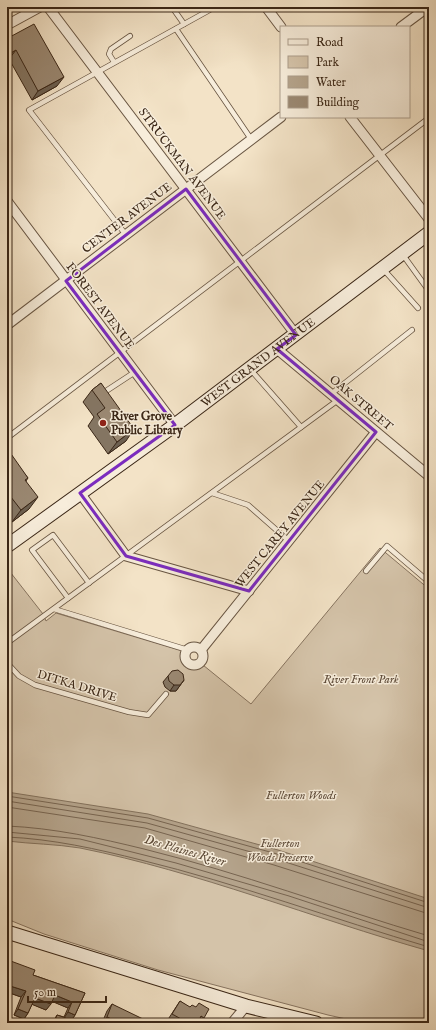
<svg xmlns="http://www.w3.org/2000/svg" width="436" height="1030" viewBox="0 0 436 1030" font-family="'IM FELL English',serif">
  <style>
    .green { fill: #d4c3a9; stroke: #877460 }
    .water { fill: #b4a38b; stroke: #83715c }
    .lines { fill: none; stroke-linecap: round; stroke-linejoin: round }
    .shore { stroke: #776450; stroke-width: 1 }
    .service-casing { stroke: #685542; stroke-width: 6 }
    .minor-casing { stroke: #685542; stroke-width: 11 }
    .secondary-casing { stroke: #3a2616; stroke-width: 15 }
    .service { stroke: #f7eddb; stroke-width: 4.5 }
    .minor { stroke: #f7eddb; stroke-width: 9 }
    .secondary { stroke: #f7eddb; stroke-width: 13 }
    .wall { fill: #847562; stroke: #3a2616 }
    .shaded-wall { fill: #6c5f50; stroke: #3a2616 }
    .building { fill: #9a8872; stroke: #3a2616 }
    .marked { fill: none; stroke: #7b2cbf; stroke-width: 3; stroke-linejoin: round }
    .poi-dot { fill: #8f2418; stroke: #f7eddb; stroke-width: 1.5 }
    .labels { text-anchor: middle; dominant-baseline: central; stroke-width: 3; stroke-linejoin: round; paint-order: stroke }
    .street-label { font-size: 12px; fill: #3a2616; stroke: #f7eddb }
    .poi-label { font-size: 12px; font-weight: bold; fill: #3a2616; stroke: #f7eddb; text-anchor: start }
    .park-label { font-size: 12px; font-style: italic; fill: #604d3b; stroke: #f7eddb }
    .water-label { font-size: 13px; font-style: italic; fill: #5f4c39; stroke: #f7eddb }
  </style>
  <rect width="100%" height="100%" fill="#f3e3c7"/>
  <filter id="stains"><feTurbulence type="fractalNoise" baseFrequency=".005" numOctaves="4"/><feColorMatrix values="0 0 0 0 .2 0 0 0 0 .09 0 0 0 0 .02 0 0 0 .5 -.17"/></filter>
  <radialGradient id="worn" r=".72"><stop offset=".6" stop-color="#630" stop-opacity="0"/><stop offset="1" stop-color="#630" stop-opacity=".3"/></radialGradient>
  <path class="green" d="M380,548L429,589V1023H364L328,1015L158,970L44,934L7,919V568L43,614L46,621L56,613L182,651L181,658L187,667L196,669L203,665L251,704Z"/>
  <path class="water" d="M7,792L148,814L278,850L429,899V951C312,918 199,872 80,848C56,844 31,844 7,841Z"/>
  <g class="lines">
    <g class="shore">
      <path d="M7,796L148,818L277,854L429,903"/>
      <path d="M7,801L147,823L276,859L429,908"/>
      <path d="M7,807L145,828L274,865L429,914"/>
      <path d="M7,826C54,828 99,838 144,849C241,873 334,908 429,936"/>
      <path d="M7,832L80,839L176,863L289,896L429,942"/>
      <path d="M7,837C53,839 97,849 141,860C239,884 333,919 429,947"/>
    </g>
    <g class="service-casing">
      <g id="service">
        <path d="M172,7L184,24"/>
        <path d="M176,29L251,139"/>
        <path d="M114,62L109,54L111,49L130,36"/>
        <path d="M126,235L29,110L215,7"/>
        <path d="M403,255L429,291"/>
        <path d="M384,270L418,308"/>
        <path d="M250,369L301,427"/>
        <path d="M103,393L135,372"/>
        <path d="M331,394L412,330"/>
        <path d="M7,438L429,118"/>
        <path d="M212,493L248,505L289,541"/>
        <path d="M366,571L387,546L429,582"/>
        <path d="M68,598L32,550L53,535L89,583"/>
        <path d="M54,609L188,650"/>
        <path d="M7,643L338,400"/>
        <path d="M7,663L19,676L35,685L129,712L148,715L166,694"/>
      </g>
    </g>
    <g class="minor-casing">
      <g id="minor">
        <path d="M48,7L296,335"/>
        <path d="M266,7L281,27"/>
        <path d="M7,25L40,7"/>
        <path d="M401,27L428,7"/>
        <path d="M350,117L429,219"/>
        <path d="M7,201L175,425"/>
        <path d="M7,325L281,117"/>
        <path d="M277,349L429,476"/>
        <path d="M80,493L126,556L249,591"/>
        <circle cx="194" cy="656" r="9"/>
        <path d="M201,650L376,432"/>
        <path d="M232,1023L246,1006"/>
      </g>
    </g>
    <g class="secondary-casing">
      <g id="secondary">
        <path id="s1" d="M7,546L175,425L429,233"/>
        <path d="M7,932L246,1006L316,1023"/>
      </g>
    </g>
    <use href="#service" class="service"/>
    <use href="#minor" class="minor"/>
    <use href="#secondary" class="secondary"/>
  </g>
  <g class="wall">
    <path d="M8,38L57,86L32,100L9,59Z"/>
    <path d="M101,383L126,441L108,454L88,426L94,417L83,402L92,390Z"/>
    <path d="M7,452L28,478L26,481L29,509L12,522L7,515Z"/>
    <path d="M168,676L184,680L176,691H170L165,687L163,682Z"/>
    <path d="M8,960L33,975L85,993L75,1015L71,1021L66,1019L64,1023H52L57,1015L64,1017L68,1008L52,1001L46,1010L32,1004L28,1013L24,1019L14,1015L21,997L7,992V962Z"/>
    <path d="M180,1001L204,1018L200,1023H170L167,1021Z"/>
    <path d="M112,1004L141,1022L142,1023H102L107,1011Z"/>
  </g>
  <g class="shaded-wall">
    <path d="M16,50L9,59L7,61V55Z"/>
    <path d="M64,77L57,86L32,100L38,91Z"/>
    <path d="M134,429L126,441L108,454L117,442Z"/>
    <path d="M38,497L29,509L12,522L21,510Z"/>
    <path d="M184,680L176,691H170L174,685Z"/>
    <path d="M7,985L26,991L21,997L7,992Z"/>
    <path d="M55,995L72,1002L68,1008L51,1001Z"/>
    <path d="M35,998L51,1004L46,1010L31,1004Z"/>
    <path d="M18,1009L28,1013L24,1019L14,1015Z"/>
    <path d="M68,1012L75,1015L71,1021L64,1018Z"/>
    <path d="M107,1017L121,1023H102Z"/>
  </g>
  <g class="building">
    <path d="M34,24L64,77L38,91L16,50L7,55V36L8,38Z"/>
    <path d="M101,383L134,429L117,442L97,414L105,408L92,390Z"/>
    <path d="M9,451L28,478L25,480L38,497L21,510L7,492V452Z"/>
    <path d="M178,670L183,674L184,680L180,685H174L169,681L168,676L172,671Z"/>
    <path d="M8,960L35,970L33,975L85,993L75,1015L68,1012L72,1002L55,995L51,1004L35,998L28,1013L18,1009L26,991L7,985V963Z"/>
    <path d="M180,1001L190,1007L192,1005L196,1007L199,1003L209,1009L204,1018L201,1016L198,1023H180L183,1020L172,1014Z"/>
    <path d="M112,1004L143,1019L141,1022L142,1023H121L107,1017Z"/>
    <path d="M57,1015L66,1018L64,1023H54Z"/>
  </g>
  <path class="marked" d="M186,189L296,335L277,349L376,432L249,591L126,556L80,493L175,425L66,281Z"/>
  <circle class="poi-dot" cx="103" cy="423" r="4"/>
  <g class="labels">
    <g class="street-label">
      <text transform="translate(182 164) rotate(53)">STRUCKMAN AVENUE</text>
      <text transform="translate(127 218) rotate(-37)">CENTER AVENUE</text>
      <text transform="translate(100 306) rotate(53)">FOREST AVENUE</text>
      <text stroke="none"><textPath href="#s1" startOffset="311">WEST GRAND AVENUE</textPath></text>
      <text transform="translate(361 403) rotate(40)">OAK STREET</text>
      <text transform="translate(280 534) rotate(-51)">WEST CAREY AVENUE</text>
      <text transform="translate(77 686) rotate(17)">DITKA DRIVE</text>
    </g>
    <g class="poi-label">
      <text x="111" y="416">River Grove<tspan x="111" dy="14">Public Library</tspan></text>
    </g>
    <g class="park-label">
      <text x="361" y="679">River Front Park</text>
      <text x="301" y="795">Fullerton Woods</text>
      <text x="280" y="843">Fullerton<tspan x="280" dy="14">Woods Preserve</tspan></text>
    </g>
    <g class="water-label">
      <text transform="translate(185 851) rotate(16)">Des Plaines River</text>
    </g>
  </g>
  <rect width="436" height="1030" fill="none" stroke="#f3e3c7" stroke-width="24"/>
  <rect x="8" y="8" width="420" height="1014" fill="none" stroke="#3a2616" stroke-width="2"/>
  <rect x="12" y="12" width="412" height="1006" fill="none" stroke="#3a2616"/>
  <rect x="280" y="26" width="130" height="92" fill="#f7eddb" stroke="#ab9d8c"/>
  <rect x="288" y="39" width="20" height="6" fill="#f7eddb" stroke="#ab9d8c"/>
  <text x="316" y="46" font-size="12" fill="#3a2616">Road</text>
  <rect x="288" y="56" width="20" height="12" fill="#d4c3a9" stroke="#ab9d8c"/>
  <text x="316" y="66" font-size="12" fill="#3a2616">Park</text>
  <rect x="288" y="76" width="20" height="12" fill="#b4a38b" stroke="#ab9d8c"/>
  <text x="316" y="86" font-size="12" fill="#3a2616">Water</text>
  <rect x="288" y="96" width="20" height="12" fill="#9a8872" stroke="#ab9d8c"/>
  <text x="316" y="106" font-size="12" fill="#3a2616">Building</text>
  <path d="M28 996v6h78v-6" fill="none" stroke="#3a2616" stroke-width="2"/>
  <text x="34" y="996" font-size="12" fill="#3a2616" stroke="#f7eddb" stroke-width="3" paint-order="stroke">50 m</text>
  <rect width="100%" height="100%" filter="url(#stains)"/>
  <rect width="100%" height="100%" fill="url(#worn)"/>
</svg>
